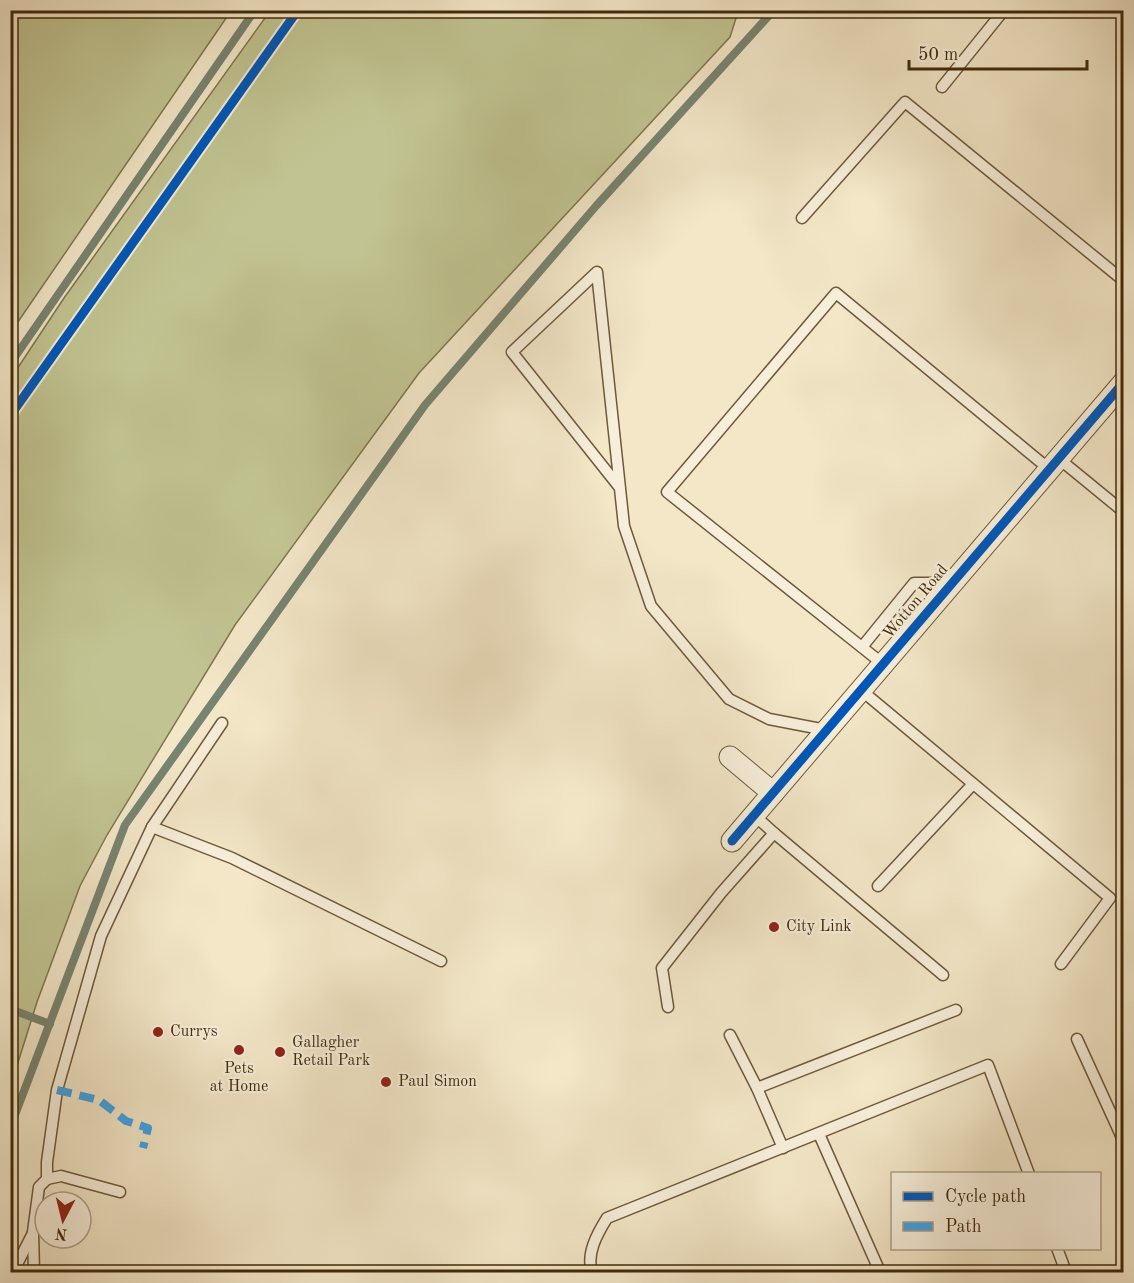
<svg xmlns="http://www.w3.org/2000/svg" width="1134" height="1283" viewBox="0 0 1134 1283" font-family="'Old Standard TT',serif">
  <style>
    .green { fill: #c1c492; stroke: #81774e; stroke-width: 1.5 }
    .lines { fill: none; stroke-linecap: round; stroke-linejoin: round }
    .stream { stroke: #778471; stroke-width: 8 }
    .service-casing { stroke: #6e5939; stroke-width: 13 }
    .minor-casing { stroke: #6e5939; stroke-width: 23 }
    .service { stroke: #f7efdb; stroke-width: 10 }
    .minor { stroke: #f7efdb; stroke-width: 21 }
    .quiet { stroke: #3fa3e9; stroke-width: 8; stroke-dasharray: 15 8; stroke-linecap: butt }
    .cycleway-casing { stroke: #f7efdb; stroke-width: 13 }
    .cycleway { stroke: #0057b8; stroke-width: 9 }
    .poi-dot { fill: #8f2418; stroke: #f7efdb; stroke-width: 2 }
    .labels { text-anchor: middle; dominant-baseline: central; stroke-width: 4.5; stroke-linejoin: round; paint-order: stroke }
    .street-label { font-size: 16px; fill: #412a09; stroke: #f7efdb }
    .poi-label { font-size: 16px; fill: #412a09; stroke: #f7efdb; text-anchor: start }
  </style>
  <rect width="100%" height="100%" fill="#f3e7c8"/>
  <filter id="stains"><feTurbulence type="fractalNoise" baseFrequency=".00333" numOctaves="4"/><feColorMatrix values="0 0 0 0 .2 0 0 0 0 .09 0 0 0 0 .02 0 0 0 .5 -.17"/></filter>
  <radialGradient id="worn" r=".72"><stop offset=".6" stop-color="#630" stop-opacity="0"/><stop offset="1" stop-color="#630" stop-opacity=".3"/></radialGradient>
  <g class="green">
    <path d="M11,10L231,11L11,332L10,11Z"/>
    <path d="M270,11L735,10L737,15L730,37L419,373L235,625L107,835L80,886L37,1002L11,1085V378L64,298Z"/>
  </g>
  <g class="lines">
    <g class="stream">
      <path d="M10,364L255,10"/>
      <path d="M10,1009L50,1024"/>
      <path d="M10,1128L125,825L425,405L596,206L774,10"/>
    </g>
    <g class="service-casing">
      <g id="service">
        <path d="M1119,10L1124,14"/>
        <path d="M942,87L1004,10"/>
        <path d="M802,218L905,102L1124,281"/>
        <path d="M1058,458L1124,512"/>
        <path d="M620,488L512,352L597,272L624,526L651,606L729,699L769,719L826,730"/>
        <path d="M862,647L914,583H951"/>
        <path d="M883,664L667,492L836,293L1049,469"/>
        <path d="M861,690L1110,898L1061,964"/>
        <path d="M754,815L774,833"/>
        <path d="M152,827L232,858L441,961"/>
        <path d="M878,886L973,784"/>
        <path d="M668,1007L662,968L721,893L774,833L943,975"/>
        <path d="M730,1035L757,1088L783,1148"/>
        <path d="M1077,1039L1124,1142"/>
        <path d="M757,1088L956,1010"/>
        <path d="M819,1134L880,1272"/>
        <path d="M47,1179L61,1176L120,1192"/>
        <path d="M1057,1248L1066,1272"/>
        <path d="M13,1272L32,1235"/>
        <path d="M34,1272L33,1232L39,1187L47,1179V1162L57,1090L101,936L152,827L222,723"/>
        <path d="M592,1272C586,1254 597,1234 607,1218L988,1065L1029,1174"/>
      </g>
    </g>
    <g class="minor-casing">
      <g id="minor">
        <path d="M730,757L773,793"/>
        <path d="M732,841L1124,382"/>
      </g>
    </g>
    <use href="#service" class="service"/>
    <use href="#minor" class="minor"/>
    <path class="quiet" d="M57,1090L99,1100L126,1121L148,1128L143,1148"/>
    <g class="cycleway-casing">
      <g id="cycleway">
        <path d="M10,416L298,10"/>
        <path d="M732,841L1124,382"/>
      </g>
    </g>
    <use href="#cycleway" class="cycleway"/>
  </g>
  <g class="poi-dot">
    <circle cx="774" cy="927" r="6"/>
    <circle cx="158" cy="1032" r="6"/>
    <circle cx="239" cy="1050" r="6"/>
    <circle cx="280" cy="1052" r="6"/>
    <circle cx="386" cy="1082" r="6"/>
  </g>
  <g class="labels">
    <g class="street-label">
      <text transform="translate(916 602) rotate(-50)">Wotton Road</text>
    </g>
    <g class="poi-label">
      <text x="786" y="927">City Link</text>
      <text x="170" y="1032">Currys</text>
      <text x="292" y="1043">Gallagher<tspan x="292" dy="18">Retail Park</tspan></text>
      <text x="239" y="1069" text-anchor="middle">Pets<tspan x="239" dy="18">at Home</tspan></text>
      <text x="398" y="1082">Paul Simon</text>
    </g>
  </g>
  <rect width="1134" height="1283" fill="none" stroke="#f3e7c8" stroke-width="36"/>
  <rect x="12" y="12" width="1110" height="1259" fill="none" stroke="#412a09" stroke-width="3"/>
  <rect x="18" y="18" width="1098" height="1247" fill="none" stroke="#412a09" stroke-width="1.5"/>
  <rect x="891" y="1172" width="210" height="78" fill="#f7efdb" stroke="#aea087" stroke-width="1.5"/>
  <rect x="903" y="1192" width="30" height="9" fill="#0057b8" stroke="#aea087" stroke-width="1.5"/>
  <text x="945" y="1202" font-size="18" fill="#412a09">Cycle path</text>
  <rect x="903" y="1222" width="30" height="9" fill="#3fa3e9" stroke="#aea087" stroke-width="1.5"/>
  <text x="945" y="1232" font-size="18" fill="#412a09">Path</text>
  <g transform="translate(63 1220) rotate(187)"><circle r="28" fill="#f7efdb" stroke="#aea087" stroke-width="1.5"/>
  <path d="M0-4.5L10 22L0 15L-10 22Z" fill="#8f2418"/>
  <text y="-9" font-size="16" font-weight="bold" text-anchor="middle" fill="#412a09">N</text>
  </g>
  <path d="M909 60v9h178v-9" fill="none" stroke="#412a09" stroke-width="3"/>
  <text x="918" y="60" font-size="18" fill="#412a09" stroke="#f7efdb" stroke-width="4.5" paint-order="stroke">50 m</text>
  <rect width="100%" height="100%" filter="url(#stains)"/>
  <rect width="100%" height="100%" fill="url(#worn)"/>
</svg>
